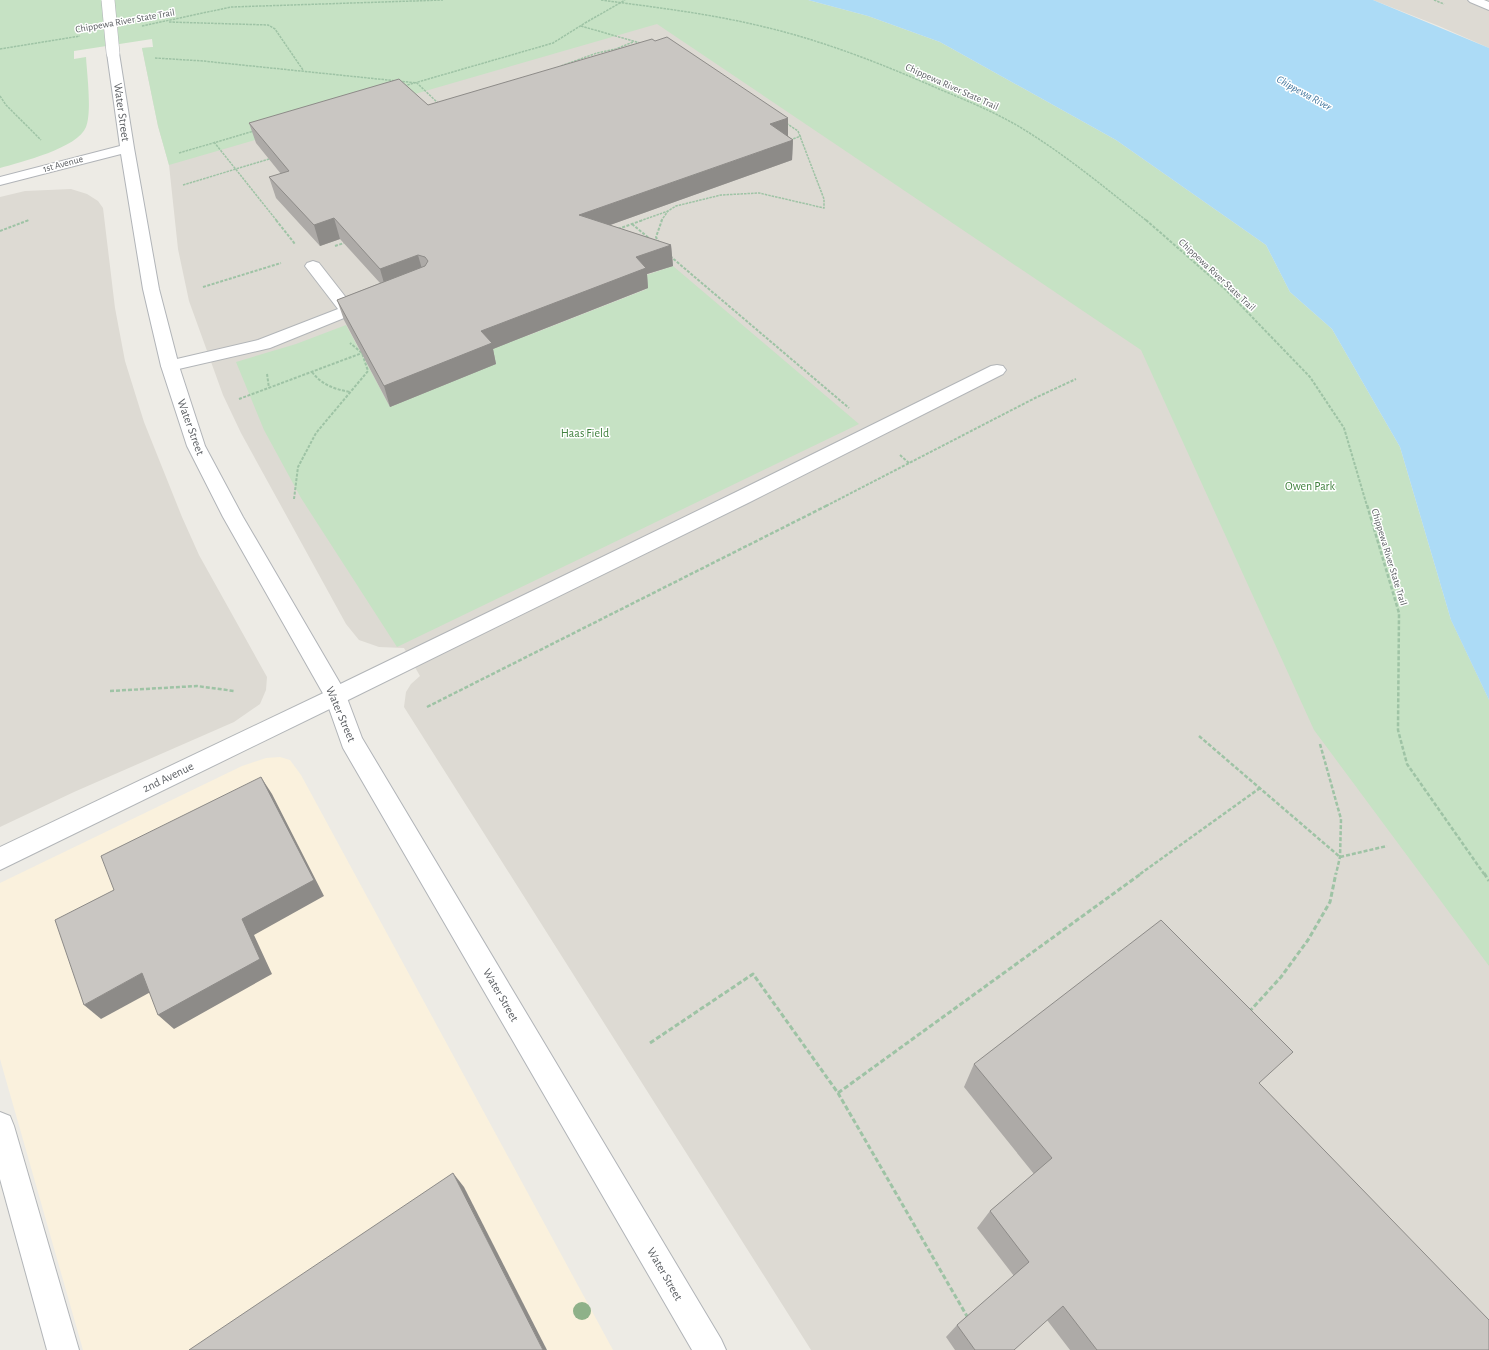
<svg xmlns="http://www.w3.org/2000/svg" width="1489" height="1350" viewBox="0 0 1489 1350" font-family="'Alegreya Sans',sans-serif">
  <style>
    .commercial { fill: #faf1dd }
    .education { fill: #dddad3 }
    .green { fill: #c6e2c4 }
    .water { fill: #acdbf6 }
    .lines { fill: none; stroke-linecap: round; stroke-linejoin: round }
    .lane-casing { stroke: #b2b5b8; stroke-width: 2 }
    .street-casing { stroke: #b2b5b8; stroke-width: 2 }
    .secondary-casing { stroke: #b1b4b8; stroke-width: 2 }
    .path-far3 { stroke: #9ec3a5; stroke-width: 1.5; stroke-dasharray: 2.5 1; stroke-linecap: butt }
    .path-far2 { stroke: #9ec3a5; stroke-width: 2; stroke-dasharray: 3 1.5; stroke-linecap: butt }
    .path-far1 { stroke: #9ec3a5; stroke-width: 2.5; stroke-dasharray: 4 2; stroke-linecap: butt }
    .path { stroke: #9ec3a5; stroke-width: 3; stroke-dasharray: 5 2.5; stroke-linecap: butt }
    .lane { fill: #fff; fill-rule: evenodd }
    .street { fill: #fff; fill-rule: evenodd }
    .secondary { fill: #fff; fill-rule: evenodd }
    .secondary-bridge-casing { stroke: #b1b4b8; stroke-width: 14; stroke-linecap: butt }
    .path-bridge { stroke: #9ec3a5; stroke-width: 1.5; stroke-dasharray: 2.5 1; stroke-linecap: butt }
    .secondary-bridge { stroke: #fff; stroke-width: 13 }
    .tree { fill: #8eb189 }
    .wall { fill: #adaaa7 }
    .shaded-wall { fill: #8d8b88 }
    .building { fill: #c9c6c2; stroke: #8d8b88 }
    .labels { text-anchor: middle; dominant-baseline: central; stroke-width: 3; stroke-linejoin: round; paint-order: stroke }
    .far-street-label { font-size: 10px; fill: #5d6064; stroke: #fff }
    .far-water-label { font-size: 11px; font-style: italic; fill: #47789e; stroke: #fff }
    .street-label { font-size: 12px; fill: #5d6064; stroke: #fff }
    .park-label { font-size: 12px; fill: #40813e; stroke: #fff }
  </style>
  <rect width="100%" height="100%" fill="#edebe5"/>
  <path class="commercial" d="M280,757L290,760L301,775L613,1350H83L0,1059V883L242,766L266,758Z"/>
  <g class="education">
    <path d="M808,0L1451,620L1489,700V1350H811L404,707L406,692L411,684L420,676L404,648L379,647L359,640L346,624L241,433L223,395L189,301L178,249L169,165L158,126L142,48Z"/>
    <path d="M1373,0H1489V48L1439,26Z"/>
    <path d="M71,189L87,194L98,201L103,208L115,308L125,361L144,422L182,517L199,555L267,677L266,690L260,704L234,722L74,792L0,827V197L25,191Z"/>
  </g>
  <g class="green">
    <path d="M0,0H808L868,16L940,42L1116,140L1266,245L1290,292L1332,329L1400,447L1451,620L1489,700V966L1314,730L1141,350L657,24L169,165L158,126L142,48L153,47L152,39L74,51V59L86,57C87,74 92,112 86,127C78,148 21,162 0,168Z"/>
    <path d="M673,266L859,424L397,647L301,498L264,430L236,362L296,344L346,325L390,407L468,331L507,317L527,336L647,289L638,278Z"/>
  </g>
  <path class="water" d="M808,0H1373L1489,48V700L1451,620L1400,447L1332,329L1290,292L1266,245L1116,140L940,42L868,16Z"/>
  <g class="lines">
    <g class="lane-casing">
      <g id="lane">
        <path d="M313,261L319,263L351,304L370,297L376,299L378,302L376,305L270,348L170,371L164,370L161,366L164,362L258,340L338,309L305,266L307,263Z"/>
        <path d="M997,365L1003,366L1006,370L1003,374L748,503L344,702L336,705L328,702L325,696L328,690L734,493L991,366Z"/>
        <path d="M0,1112L10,1116L14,1126L79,1350H47L0,1179Z"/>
      </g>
    </g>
    <g class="street-casing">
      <g id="street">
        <path d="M1468,0H1484L1489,2V10L1470,2Z"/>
        <path d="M336,687L344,690L347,696L344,702L0,870V847Z"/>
      </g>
    </g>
    <g class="secondary-casing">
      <path id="secondary" d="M113,49L117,50L119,53L134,148L159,289L179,366L205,446L243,517L344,690L362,738L721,1339L726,1350H692L343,748L325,697L223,517L187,446L161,366L143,289L121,154L0,185V177L120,146L107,53L109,50Z"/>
    </g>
    <g class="path-far3">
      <path d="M601,0C653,7 705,13 756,25C819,39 880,63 939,89C970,102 1002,115 1031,134C1072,160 1109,191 1147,221"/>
      <path d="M1434,0L1444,4"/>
      <path d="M169,22L268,25L275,29L303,70"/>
      <path d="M142,26L231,7L443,0"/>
      <path d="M581,26L640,43"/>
      <path d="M0,49L80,36"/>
      <path d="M155,58L203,61L417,83L439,104"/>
      <path d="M561,66L597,53L616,49L633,42"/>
      <path d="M404,86L553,43L585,23"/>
      <path d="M0,96L6,105L41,140"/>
      <path d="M790,140L801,136"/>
      <path d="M214,142L277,221"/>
      <path d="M179,153L254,131"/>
      <path d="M183,185L269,159"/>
      <path d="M26,221L29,220"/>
      <path d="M640,221L668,211"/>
      <path d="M661,221L668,211L676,206L721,195L759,193L824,208V199L798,131L786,123"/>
    </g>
    <g class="path-far2">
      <path d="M276,220L295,244"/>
      <path d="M1146,220L1226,290L1310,377L1344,428L1367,506"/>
      <path d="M632,224L650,239"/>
      <path d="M618,229L643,220"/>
      <path d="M0,231L29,220"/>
      <path d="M659,243L656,237L662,220"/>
      <path d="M335,246L344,243"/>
      <path d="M670,256L849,408"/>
      <path d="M203,287L281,263"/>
      <path d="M312,372C322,385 334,389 350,392"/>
      <path d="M267,374L269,388"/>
      <path d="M239,399L362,353"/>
      <path d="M900,455L910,464"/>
      <path d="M294,499L298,467L316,433L368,371L362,353L350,343"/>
      <path d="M826,506L1035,398L1076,379"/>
    </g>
    <g class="path-far1">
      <path d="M1367,505L1399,613L1398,730L1407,764L1484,874"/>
      <path d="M110,691L197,686L234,691"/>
      <path d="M427,707L828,505"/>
      <path d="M1199,736L1340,857L1387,846"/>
      <path d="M1320,744L1341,819L1340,857L1336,874"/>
      <path d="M1140,874L1260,788"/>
    </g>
    <g class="path">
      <path d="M1484,873L1489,881"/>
      <path d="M1249,1012L1281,977L1308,940L1330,902L1336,873"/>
      <path d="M650,1043L753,974L838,1093L968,1318"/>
      <path d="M838,1093L1142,873"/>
    </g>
    <use href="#lane" class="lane"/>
    <use href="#street" class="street"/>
    <use href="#secondary" class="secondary"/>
    <g class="secondary-bridge-casing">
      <path id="secondary-bridge" d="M108,0L113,53"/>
    </g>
    <path class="path-bridge" d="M585,23L625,0"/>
    <use href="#secondary-bridge" class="secondary-bridge"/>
  </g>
  <circle class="tree" cx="582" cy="1311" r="9"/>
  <g class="wall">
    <path d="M428,105L788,118V136L793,140L792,160L610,225L671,245L673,266L647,274L648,288L493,349L496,364L390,407L344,320L337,300L380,283L340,239L320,246L276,198L269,177L281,174L256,143L249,123Z"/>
    <path d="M974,1064L1259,1083L1489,1350H1070L1047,1320L1014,1350H955L946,1337L957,1325L1014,1276L977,1228L990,1211L1034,1174L964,1087Z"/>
  </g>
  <g class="shaded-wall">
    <path d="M788,118V138L770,124Z"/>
    <path d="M793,140L792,160L582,235L579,215Z"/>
    <path d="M334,218L340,239L320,246L314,225Z"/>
    <path d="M671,245L673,266L647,274L648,288L493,349L496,364L390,407L384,386L481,331L636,257Z"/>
    <path d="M418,255L424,276L386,290L380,269Z"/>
    <path d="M261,777L272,794L324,896L254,935L272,974L174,1029L158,1015L242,919Z"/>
    <path d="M142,973L158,988L101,1019L84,1005Z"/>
    <path d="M453,1173L464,1187L547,1350H543Z"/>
  </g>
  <g class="building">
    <path d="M667,37L788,118L770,124L793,140L579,215L671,245L636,257L646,268L481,331L492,343L384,386L337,300L425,266L428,261L425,257L418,255L380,269L334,218L314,225L269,177L289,171L249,123L399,79L428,105L652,39L655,41Z"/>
    <path d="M261,777L314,880L242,919L260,959L158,1015L142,973L84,1005L55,920L114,890L101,856Z"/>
    <path d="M1161,920L1293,1052L1259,1083L1489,1320V1350H1097L1063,1306L1014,1350H975L957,1325L1029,1262L990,1211L1052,1158L974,1064Z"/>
    <path d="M453,1173L543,1350H189Z"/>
  </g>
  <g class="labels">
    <g class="far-street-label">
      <text transform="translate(125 21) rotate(-10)">Chippewa River State Trail</text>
      <text transform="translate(952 87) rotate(24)">Chippewa River State Trail</text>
      <text transform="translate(63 164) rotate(-15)">1st Avenue</text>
      <text transform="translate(1217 275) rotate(43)">Chippewa River State Trail</text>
      <text transform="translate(1389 557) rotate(73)">Chippewa River State Trail</text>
    </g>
    <g class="far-water-label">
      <text transform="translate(1304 93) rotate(29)">Chippewa River</text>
    </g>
    <g class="street-label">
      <text transform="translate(122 112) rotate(82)">Water Street</text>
      <text transform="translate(191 427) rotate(70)">Water Street</text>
      <text transform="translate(341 714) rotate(67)">Water Street</text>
      <text transform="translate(168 777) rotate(-26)">2nd Avenue</text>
      <text transform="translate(501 995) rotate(60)">Water Street</text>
      <text transform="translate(665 1274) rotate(60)">Water Street</text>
    </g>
    <g class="park-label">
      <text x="585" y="433">Haas Field</text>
      <text x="1310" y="486">Owen Park</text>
    </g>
  </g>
</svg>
